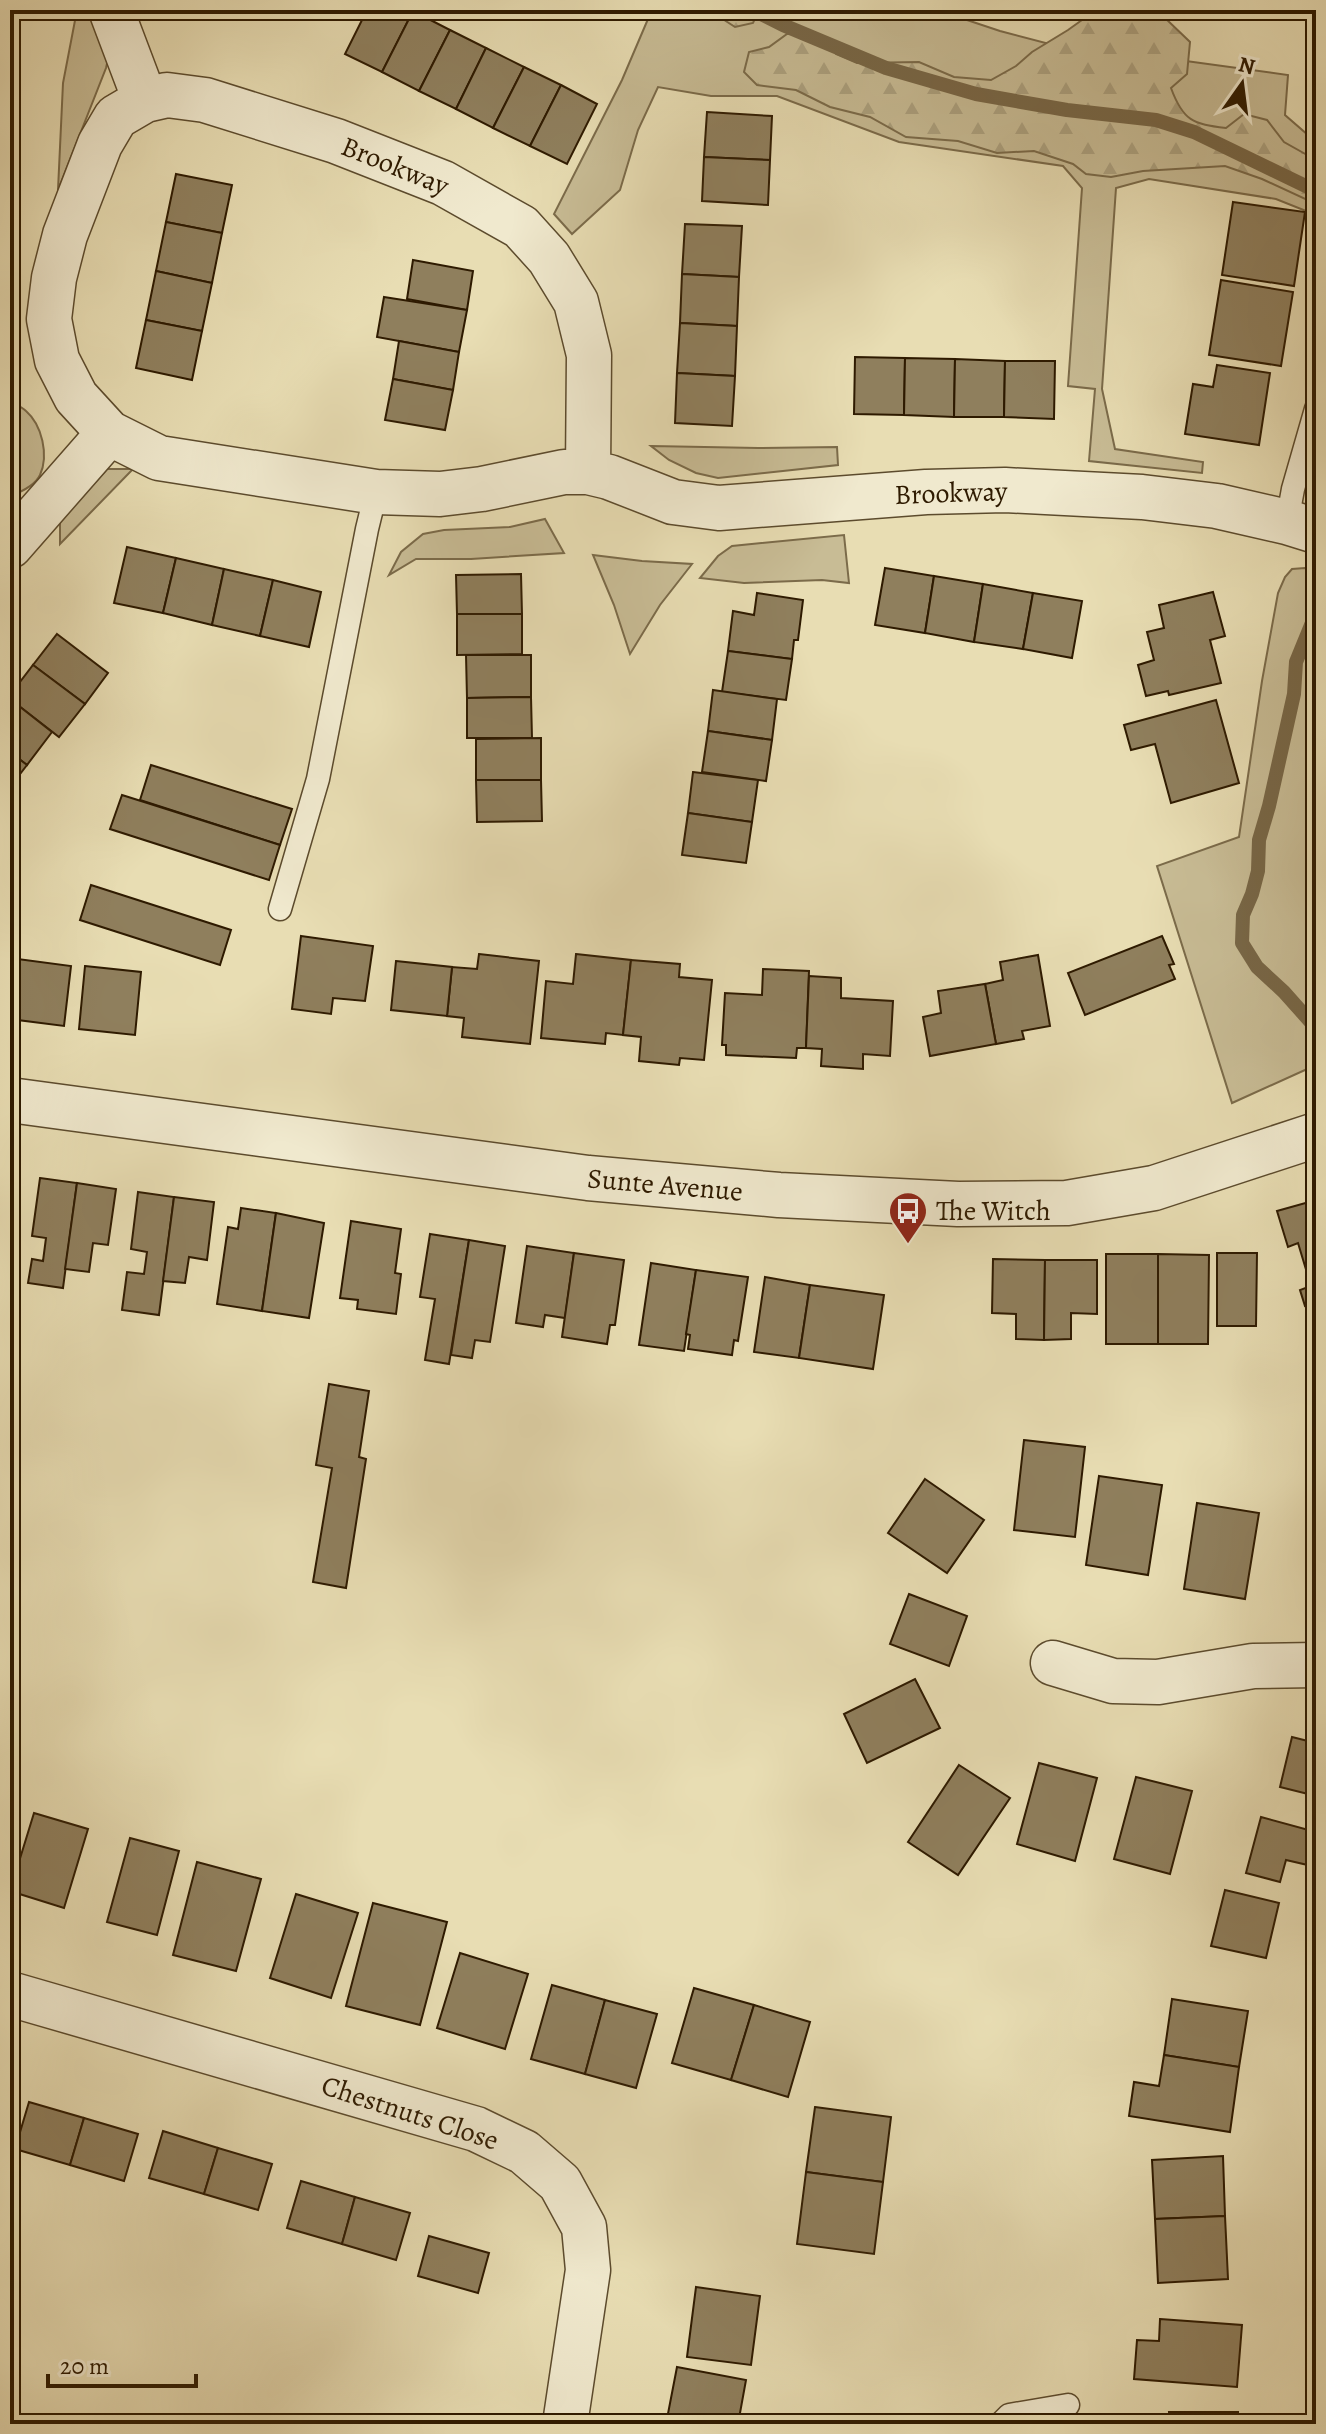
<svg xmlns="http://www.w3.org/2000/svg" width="1326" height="2434" viewBox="0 0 1326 2434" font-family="Alegreya,serif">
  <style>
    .green { fill: #c8bc95; stroke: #7b6b4a; stroke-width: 2 }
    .forest { fill: url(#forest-firs); stroke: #7b6b4a; stroke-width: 2 }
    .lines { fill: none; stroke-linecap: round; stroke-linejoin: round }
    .stream { stroke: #786747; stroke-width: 14 }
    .building { fill: #8f7f5d; stroke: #2e1a00; stroke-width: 2 }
    .service-casing { stroke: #5c4b2d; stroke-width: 25 }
    .minor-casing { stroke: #5c4b2d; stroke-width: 47 }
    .service { stroke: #f0e9ce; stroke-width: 22 }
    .minor { stroke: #f0e9ce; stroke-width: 44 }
    .labels { text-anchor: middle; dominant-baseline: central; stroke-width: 6; stroke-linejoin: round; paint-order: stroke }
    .street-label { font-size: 28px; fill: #2e1a00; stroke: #f0e9ce }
    .poi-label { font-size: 28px; fill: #2e1a00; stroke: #f0e9ce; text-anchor: start }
  </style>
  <defs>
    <pattern id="forest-firs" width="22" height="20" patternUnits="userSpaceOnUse" patternTransform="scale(2)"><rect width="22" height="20" fill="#c8bc95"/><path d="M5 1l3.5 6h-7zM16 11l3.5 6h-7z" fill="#aca17f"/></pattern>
  </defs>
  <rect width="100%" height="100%" fill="#e8ddb3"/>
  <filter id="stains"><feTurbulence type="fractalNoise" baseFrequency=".0025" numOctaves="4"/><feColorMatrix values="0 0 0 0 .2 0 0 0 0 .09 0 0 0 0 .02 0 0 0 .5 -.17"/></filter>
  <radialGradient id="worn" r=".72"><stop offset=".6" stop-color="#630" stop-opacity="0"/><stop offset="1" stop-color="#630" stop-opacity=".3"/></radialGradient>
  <g class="green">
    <path d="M77,10H96L109,55L106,68L58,190L63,83Z"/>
    <path d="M635,10H937L1000,31L1080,52L1164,58L1288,75L1285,115L1316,142V215L1276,199L1149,179L1116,188L1102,389L1115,449L1203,462L1202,473L1089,461L1095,389L1068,386L1082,188L1063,166L899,142L777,96H711L658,87L638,130L620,190L572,234L554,214L622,80L648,19Z"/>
    <path d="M10,401C15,404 22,407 26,411C42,425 49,455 40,475C35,486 21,492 10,496Z"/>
    <path d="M651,446L758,448L837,447L838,465L718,478L696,473L669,460Z"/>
    <path d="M107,469H133L60,544V521Z"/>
    <path d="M545,519L564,553L471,559H416L389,575L401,552L423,534L444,530L510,527Z"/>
    <path d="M844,535L849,583L822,580L744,583L700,578L718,556L732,546Z"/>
    <path d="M593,555L642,561L692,564L660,605L630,654L614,605Z"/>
    <path d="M1305,568L1316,572V1065L1232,1103L1157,866L1239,837L1262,681L1278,593L1285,577L1292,569Z"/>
  </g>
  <g class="forest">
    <path d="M709,10H759L753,23L735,27Z"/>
    <path d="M1096,10H1148L1162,15L1190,42L1187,74L1171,88C1183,121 1193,124 1226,128L1244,114L1267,120L1284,142L1316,160V204L1262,179L1225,166L1143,171L1111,177L1086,174L1073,164L1034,151L997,153L958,141L906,137L870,117L830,107L796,90L757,85L744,72L749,52L769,47L787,34L811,31L824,37L836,54L857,63L919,62L954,77L991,80L1016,66L1032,52L1068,30Z"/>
  </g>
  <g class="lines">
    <g class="stream">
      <path d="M753,10L783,25L886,68L976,94L1067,110L1156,120L1194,132L1316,191"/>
      <path d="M1316,613L1296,662L1294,694L1269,806L1259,840L1258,871L1252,894L1243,915L1242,943L1257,967L1284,992L1316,1028"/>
    </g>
  </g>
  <g class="building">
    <path d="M308,10H327L323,18Z"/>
    <path d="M367,10L413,11L382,72L345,54Z"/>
    <path d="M413,11L450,30L419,91L382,72Z"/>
    <path d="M450,30L486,48L456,109L419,91Z"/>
    <path d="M1316,41V82L1310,81Z"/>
    <path d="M486,48L524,67L493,128L456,109Z"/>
    <path d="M524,67L561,85L530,146L493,128Z"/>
    <path d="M561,85L597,104L567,164L530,146Z"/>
    <path d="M707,112L772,116L770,160L704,157Z"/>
    <path d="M704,157L770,160L768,205L702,201Z"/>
    <path d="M176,174L232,185L222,233L166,222Z"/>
    <path d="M1233,202L1305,212L1294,286L1222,275Z"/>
    <path d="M166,222L222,233L212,283L156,271Z"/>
    <path d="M685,224L742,226L739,277L682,274Z"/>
    <path d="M413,260L473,271L467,310L407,299Z"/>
    <path d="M156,271L212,283L202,331L146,320Z"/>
    <path d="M682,274L739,277L737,326L680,323Z"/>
    <path d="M1221,280L1293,292L1281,366L1209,355Z"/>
    <path d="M384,297L467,310L459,352L377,337Z"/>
    <path d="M146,320L202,331L192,380L136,368Z"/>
    <path d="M680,323L737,326L735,376L677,373Z"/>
    <path d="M399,341L459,352L453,390L393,379Z"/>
    <path d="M855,357L905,358L904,415L854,414Z"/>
    <path d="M905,358L955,359L954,417L904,415Z"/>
    <path d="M955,359L1005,361L1004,417H954Z"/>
    <path d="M1005,361H1055L1054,419L1004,417Z"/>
    <path d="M1217,365L1270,373L1259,445L1185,434L1193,384L1213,387Z"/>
    <path d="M677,373L735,376L732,426L675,423Z"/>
    <path d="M393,379L453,390L445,430L385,420Z"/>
    <path d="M127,547L176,558L163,613L114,603Z"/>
    <path d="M176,558L224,569L212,625L163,613Z"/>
    <path d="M885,568L934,576L925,633L875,625Z"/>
    <path d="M224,569L273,580L260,636L212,625Z"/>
    <path d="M521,574L522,614H457L456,575Z"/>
    <path d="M934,576L983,584L974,642L925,633Z"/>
    <path d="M273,580L321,592L309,647L260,636Z"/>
    <path d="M983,584L1033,593L1023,649L974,642Z"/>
    <path d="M1213,592L1225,636L1210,640L1221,683L1169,695L1168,691L1146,696L1138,665L1154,660L1147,632L1164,628L1159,605Z"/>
    <path d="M757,593L803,600L798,640H794L792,659L728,651L733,611L754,615Z"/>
    <path d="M1033,593L1082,601L1072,658L1023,649Z"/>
    <path d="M457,614H522V654L457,655Z"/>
    <path d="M57,634L108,673L85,704L33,665Z"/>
    <path d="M728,651L792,659L786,700L722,692Z"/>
    <path d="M466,655H531V697L467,698Z"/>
    <path d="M33,665L85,704L59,737L10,699V695Z"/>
    <path d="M713,690L777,699L772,740L708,731Z"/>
    <path d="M531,697L532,738H467V698Z"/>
    <path d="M10,699L52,732L27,765L10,752Z"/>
    <path d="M1216,700L1239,783L1171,803L1155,744L1131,750L1124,725Z"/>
    <path d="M708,731L772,740L766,781L702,772Z"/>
    <path d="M541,738V780H476V739Z"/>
    <path d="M10,752L27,765L10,787Z"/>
    <path d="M151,765L292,809L280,845L140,800Z"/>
    <path d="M693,772L758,780L752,822L688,813Z"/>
    <path d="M476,780H541L542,821L477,822Z"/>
    <path d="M122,795L280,845L269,880L110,829Z"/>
    <path d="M688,813L752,822L746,863L682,855Z"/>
    <path d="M91,885L231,930L220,965L80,920Z"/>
    <path d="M301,936L373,946L365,1001L333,998L331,1014L292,1009Z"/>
    <path d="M1162,936L1174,964L1169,965L1175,979L1085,1015L1068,973Z"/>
    <path d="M479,954L539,961L530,1044L462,1037L464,1018L447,1016L452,967L477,969Z"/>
    <path d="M576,954L631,960L623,1035L606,1033L605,1044L541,1038L546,981L573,984Z"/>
    <path d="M1038,955L1050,1026L1022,1031L1024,1039L996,1044L985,984L1003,980L1000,962Z"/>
    <path d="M10,958L71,966L64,1026L10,1019Z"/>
    <path d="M631,960L680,964L679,977L712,980L704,1060L680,1058L679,1065L639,1061L641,1037L623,1035Z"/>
    <path d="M396,961L452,967L447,1016L391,1010Z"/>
    <path d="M85,966L141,972L135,1035L79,1029Z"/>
    <path d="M763,969L809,971L806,1048H797L796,1058L726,1055V1045H722L725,993L762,995Z"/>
    <path d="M809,976L841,978V998L893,1001L890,1056L863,1054V1069L821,1066L822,1049L806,1048Z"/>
    <path d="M985,984L996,1044L930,1056L923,1017L941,1013L938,991Z"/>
    <path d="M10,1175L18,1176L10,1233Z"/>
    <path d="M40,1178L77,1183L63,1288L28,1283L32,1259L43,1261L46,1238L32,1236Z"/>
    <path d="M77,1183L116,1189L108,1245L93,1243L89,1272L65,1269Z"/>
    <path d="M138,1192L174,1197L159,1315L122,1310L127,1272L144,1274L147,1252L131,1249Z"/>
    <path d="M174,1197L214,1202L207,1260L189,1257L185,1283L163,1281Z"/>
    <path d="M1316,1200V1303L1305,1306L1300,1290L1311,1286L1298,1243L1288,1247L1277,1211Z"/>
    <path d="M241,1208L276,1213L262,1311L217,1304L228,1227L238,1229Z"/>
    <path d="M276,1213L324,1223L309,1318L262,1311Z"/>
    <path d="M351,1221L401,1229L395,1273L401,1274L396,1314L357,1309L358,1300L340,1298Z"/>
    <path d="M430,1234L469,1240L449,1364L425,1360L435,1299L420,1297Z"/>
    <path d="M469,1240L505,1246L490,1342L475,1340L472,1358L451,1355Z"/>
    <path d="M527,1246L574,1253L565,1318L545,1315L543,1327L516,1323Z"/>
    <path d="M574,1253L624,1260L615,1325H610L607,1344L562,1337Z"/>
    <path d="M1217,1253H1257L1256,1326H1217Z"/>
    <rect x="1106" y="1254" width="52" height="90"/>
    <path d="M1158,1254L1209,1255L1208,1344H1158Z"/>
    <path d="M993,1259L1045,1260L1044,1340L1016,1339V1314L992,1313Z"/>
    <path d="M1045,1260H1097V1314L1071,1313V1339L1044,1340Z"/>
    <path d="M651,1263L696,1270L684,1351L639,1345Z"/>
    <path d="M696,1270L748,1277L738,1341L734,1340L732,1355L688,1349L690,1335L686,1334Z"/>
    <path d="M765,1277L810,1285L799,1358L754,1352Z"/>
    <path d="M810,1285L884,1295L873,1369L799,1358Z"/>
    <path d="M329,1384L369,1391L359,1457L366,1459L346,1588L313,1582L332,1468L316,1465Z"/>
    <path d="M1024,1440L1085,1447L1075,1537L1014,1530Z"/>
    <path d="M1099,1476L1162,1485L1148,1575L1086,1565Z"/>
    <path d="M925,1479L984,1520L947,1573L888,1533Z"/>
    <path d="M1197,1503L1259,1513L1245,1599L1184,1589Z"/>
    <path d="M909,1594L967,1616L949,1666L890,1644Z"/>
    <path d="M915,1679L940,1728L867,1763L844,1714Z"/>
    <path d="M1292,1737L1316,1743V1796L1280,1787Z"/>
    <path d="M1039,1763L1097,1778L1075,1861L1017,1844Z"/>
    <path d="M959,1765L1010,1798L958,1875L908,1842Z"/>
    <path d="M1136,1777L1192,1791L1170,1874L1114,1859Z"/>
    <path d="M34,1813L88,1829L64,1908L10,1891Z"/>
    <path d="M1261,1817L1316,1832V1853L1312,1866L1286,1860L1280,1882L1246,1873Z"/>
    <path d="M130,1838L179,1851L157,1935L107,1922Z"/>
    <path d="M197,1862L261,1879L236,1971L173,1955Z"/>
    <path d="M1225,1890L1279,1903L1266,1958L1211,1946Z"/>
    <path d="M296,1894L358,1913L331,1998L270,1978Z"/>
    <path d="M373,1903L447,1922L420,2025L346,2006Z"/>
    <path d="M460,1953L528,1974L505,2049L437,2028Z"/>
    <path d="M552,1985L605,2000L585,2074L531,2059Z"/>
    <path d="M694,1988L754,2005L731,2080L672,2063Z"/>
    <path d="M1172,1999L1248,2011L1239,2067L1164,2055Z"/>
    <path d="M605,2000L657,2014L636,2088L585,2074Z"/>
    <path d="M754,2005L810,2022L788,2097L731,2080Z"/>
    <path d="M1164,2055L1239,2067L1230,2132L1129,2116L1134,2082L1159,2086Z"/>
    <path d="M29,2102L84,2118L70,2165L15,2149Z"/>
    <path d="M815,2107L891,2117L883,2182L806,2172Z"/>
    <path d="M84,2118L138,2134L124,2181L70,2165Z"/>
    <path d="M163,2131L218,2148L204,2194L149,2178Z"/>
    <path d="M218,2148L272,2164L258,2210L204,2194Z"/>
    <path d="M1223,2156L1225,2216L1155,2219L1152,2160Z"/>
    <path d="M806,2172L883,2182L874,2254L797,2244Z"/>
    <path d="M301,2181L355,2197L342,2244L287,2228Z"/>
    <path d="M355,2197L410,2213L396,2260L342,2244Z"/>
    <path d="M1225,2216L1228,2279L1158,2283L1155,2219Z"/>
    <path d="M429,2236L489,2253L478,2293L418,2276Z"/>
    <path d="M696,2287L760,2296L751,2365L687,2357Z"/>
    <path d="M1160,2319L1242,2325L1237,2387L1134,2379L1137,2340L1159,2341Z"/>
    <path d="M677,2367L746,2380L738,2424H666Z"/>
    <path d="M1169,2412H1238V2424H1170Z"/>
  </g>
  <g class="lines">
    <g class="service-casing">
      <g id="service">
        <path d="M1287,522L1293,489L1316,409"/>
        <path d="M280,909L318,779L367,529L376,492"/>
        <path d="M1000,2424L1009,2415L1068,2405"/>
      </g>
    </g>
    <g class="minor-casing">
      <g id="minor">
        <path d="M111,10L145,100"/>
        <path d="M588,472L589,355L576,302L549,258L521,227L443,183L336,141L205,100L167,95L145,100L116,117L100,144L65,235L54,278L49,319L57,360L76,397L109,433L159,458L376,492L440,494L482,489L564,472H588L609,477L673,502L719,508L926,492L1005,490L1142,497L1217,506L1287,522L1316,531"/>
        <path d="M10,546L109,433"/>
        <path d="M10,1100L588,1178L779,1195L958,1204L1067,1203L1154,1188L1316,1135"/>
        <path d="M1053,1663L1113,1681L1158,1682L1253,1666L1316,1665"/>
        <path d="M10,1994L476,2129L524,2152L560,2183L584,2227L588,2270L565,2424"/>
      </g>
    </g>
    <use href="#service" class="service"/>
    <use href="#minor" class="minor"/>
  </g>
  <defs>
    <g id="bus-pin" transform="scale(2)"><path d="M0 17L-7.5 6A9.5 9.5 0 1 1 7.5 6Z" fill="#8f2418" stroke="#f0e9ce"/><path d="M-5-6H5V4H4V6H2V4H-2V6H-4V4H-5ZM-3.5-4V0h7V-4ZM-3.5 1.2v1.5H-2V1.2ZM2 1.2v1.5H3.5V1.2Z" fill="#fff"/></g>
  </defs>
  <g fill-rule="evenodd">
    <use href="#bus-pin" x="908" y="1211"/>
  </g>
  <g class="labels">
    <g class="street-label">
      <text transform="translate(395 166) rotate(22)">Brookway</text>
      <text transform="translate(951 493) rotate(-2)">Brookway</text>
      <text transform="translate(665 1185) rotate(5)">Sunte Avenue</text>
      <text transform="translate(410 2113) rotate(18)">Chestnuts Close</text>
    </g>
    <g class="poi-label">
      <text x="936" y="1211">The Witch</text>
    </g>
  </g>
  <rect width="1326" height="2434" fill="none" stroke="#e8ddb3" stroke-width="40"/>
  <rect x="12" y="12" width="1302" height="2410" fill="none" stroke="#2e1a00" stroke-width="4"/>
  <rect x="20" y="20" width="1286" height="2394" fill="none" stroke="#2e1a00" stroke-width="2"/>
  <g transform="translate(1242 84) rotate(14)" stroke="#f0e9ce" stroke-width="6" paint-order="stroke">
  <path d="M0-6L14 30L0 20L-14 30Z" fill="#2e1a00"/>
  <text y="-12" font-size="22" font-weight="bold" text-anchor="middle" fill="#2e1a00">N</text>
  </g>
  <path d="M48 2374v12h148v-12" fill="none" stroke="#2e1a00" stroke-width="4"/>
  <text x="60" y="2374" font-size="24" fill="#2e1a00" stroke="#f0e9ce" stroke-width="6" paint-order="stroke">20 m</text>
  <rect width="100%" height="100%" filter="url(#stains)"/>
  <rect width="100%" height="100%" fill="url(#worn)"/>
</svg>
